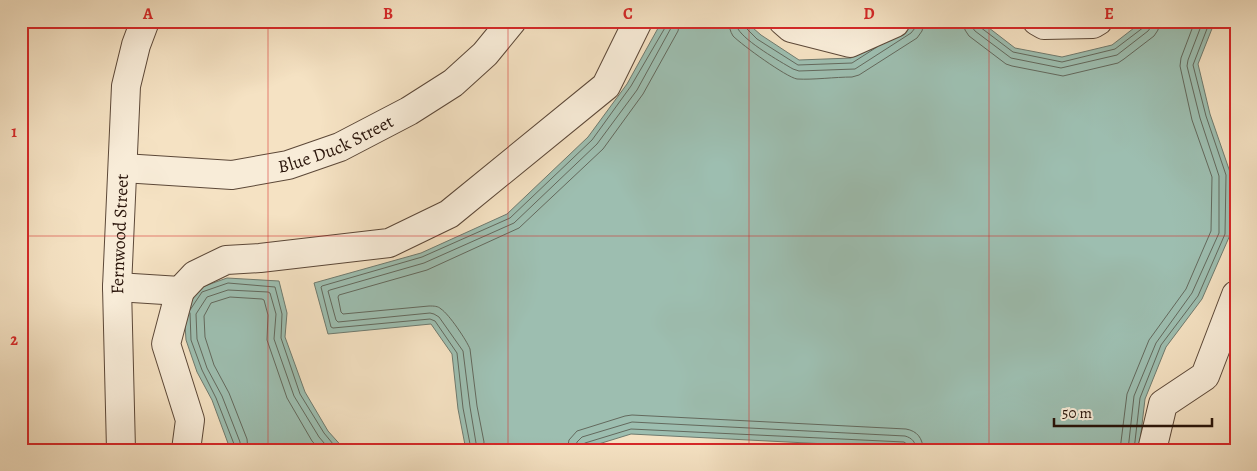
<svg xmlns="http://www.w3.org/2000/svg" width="1257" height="471" viewBox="0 0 1257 471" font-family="Alegreya,serif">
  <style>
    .water { fill: #9dbeb0; stroke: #6f7a6e }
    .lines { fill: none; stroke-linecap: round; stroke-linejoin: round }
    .shore { stroke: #63695d; stroke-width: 1 }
    .minor-casing { stroke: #5c4838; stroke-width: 30 }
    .minor { stroke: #f8ecd8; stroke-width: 28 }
    .grid { fill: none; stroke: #d62828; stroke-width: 1; stroke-opacity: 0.55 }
    .labels { text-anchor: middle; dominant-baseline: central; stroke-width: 5; stroke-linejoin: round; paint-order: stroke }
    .street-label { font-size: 18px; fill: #29140a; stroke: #f8ecd8 }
    .neatline { fill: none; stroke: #d62828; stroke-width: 2 }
    .grid-label { font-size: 16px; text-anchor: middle; font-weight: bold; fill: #d62828 }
  </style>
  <rect width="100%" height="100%" fill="#f5e2c3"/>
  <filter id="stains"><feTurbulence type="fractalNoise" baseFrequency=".004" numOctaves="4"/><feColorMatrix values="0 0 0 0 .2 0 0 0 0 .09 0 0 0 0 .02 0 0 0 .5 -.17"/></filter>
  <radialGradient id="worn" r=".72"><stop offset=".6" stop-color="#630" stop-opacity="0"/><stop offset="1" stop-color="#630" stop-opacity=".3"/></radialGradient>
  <g class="water">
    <path d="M662,21H745L761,35L799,60L851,58L904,24L906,21H980L1015,48L1062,57L1112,45L1143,21H1215L1198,64L1210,114L1231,175L1230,235L1202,299L1166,347L1145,399L1139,450H944L631,434L579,450H464L465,445L458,409L452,354L431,324L328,334L314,283L421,253L507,214L588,137L627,84Z"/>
    <path d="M227,278L279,281L287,313L285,337L305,392L328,431L345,450H228L229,446L212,400L197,372L186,340L184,310L199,288Z"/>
  </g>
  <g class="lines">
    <g class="shore">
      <path d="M729,21C729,27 730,31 733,36C742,45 786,77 797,79C813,80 835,77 852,77L859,75L917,38L922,31L924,21"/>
      <path d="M736,21C736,25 736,26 738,29C746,42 779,61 793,69L799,71L855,69L911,33L915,28L916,21"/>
      <path d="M742,21L744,26L757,39L798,65L852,63L877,47"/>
      <path d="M964,21L965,30L969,36L1006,64L1012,66L1063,76L1118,63L1124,59L1154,36L1158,30L1159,21"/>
      <path d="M971,21L972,27L975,31L1011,58L1061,68L1117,55L1148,31L1151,27L1152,21"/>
      <path d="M978,21L980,27L1013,52L1062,62L1115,49L1144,27L1146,21"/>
      <path d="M190,310L202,292L228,283L275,287L282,314L281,338L300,394L324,433L338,450"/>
      <path d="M190,313L191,340L202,370L216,398L234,444L233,450"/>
      <path d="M240,450V442L222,396L207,368L197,339L196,314L207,297L228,290L268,292L270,293L276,314L274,339L294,396L319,437L330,450"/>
      <path d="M248,450L247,439L229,393L214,365L205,337L204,316L211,303L230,297L262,299L264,300L268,315L267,340L287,398L312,441L320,450"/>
      <path d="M469,450L470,444L463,408L457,353L435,321L430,319L333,328L331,327L321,287L322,286L422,257L510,218L592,140L631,86L666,26V21"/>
      <path d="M475,450L476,443L470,407L463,351L439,317L434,314L430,313L338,322L336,320L328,291L330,290L424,263L514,223L597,144L637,90L671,28L673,21"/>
      <path d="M483,450L484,442L477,406L470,349C467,341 449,314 441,309C438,306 434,306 429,306L343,314L341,312L338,297L339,295L427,270L519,228L603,149L643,94L678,31L680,21"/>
      <path d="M567,450L569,440L577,431L625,416L632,415L906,429C917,431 923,438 923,450"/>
      <path d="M575,450L577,442L582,437L632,422L905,436C912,438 916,442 916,450"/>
      <path d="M581,450L582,445L585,443L631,429L904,442L908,445L910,450"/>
      <path d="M1120,450L1127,394L1149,340L1186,289L1211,231L1212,177L1192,120L1180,66L1181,58L1195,21"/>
      <path d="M1128,450L1134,396L1156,343L1192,293L1219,233V176L1200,118L1187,66L1188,60L1203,21"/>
      <path d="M1134,450L1140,398L1161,345L1198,296L1225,234L1226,175L1206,116L1193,65L1210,21"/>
    </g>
    <g class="minor-casing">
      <g id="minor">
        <path d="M783,21L791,28L850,43L895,23L896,21"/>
        <path d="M1037,21L1044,25L1093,24L1098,21"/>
        <path id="s1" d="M123,168L232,175L288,165L340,147L409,111L453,83L485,54L512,21"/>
        <path d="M117,287L180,291L195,275L226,260L260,258L389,243L449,214L606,86L638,21"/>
        <path d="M180,291L166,344L190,420L186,450"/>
        <path id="s2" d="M121,450L117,287L126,86L136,45L145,21"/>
        <path d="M1152,450L1163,404L1205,376L1236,295"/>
      </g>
    </g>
    <use href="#minor" class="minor"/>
  </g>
  <path class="grid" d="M268,21V450M508,21V450M749,21V450M989,21V450M21,236H1236"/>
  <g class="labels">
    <g class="street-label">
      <text stroke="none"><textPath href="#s1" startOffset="218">Blue Duck Street</textPath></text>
      <text stroke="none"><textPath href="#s2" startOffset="216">Fernwood Street</textPath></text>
    </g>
  </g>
  <rect width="1257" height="471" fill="none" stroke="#f5e2c3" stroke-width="55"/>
  <path d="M1054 418v8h158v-8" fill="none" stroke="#29140a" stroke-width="2.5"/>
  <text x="1062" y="418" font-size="15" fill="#29140a" stroke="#f8ecd8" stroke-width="4" paint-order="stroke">50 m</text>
  <rect x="28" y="28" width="1202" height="416" class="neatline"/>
  <g class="grid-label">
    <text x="148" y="19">A</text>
    <text x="388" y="19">B</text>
    <text x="628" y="19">C</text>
    <text x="869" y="19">D</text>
    <text x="1109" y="19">E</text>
    <text x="14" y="137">1</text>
    <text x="14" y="345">2</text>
  </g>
  <rect width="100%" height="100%" filter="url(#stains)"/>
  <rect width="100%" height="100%" fill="url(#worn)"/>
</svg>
